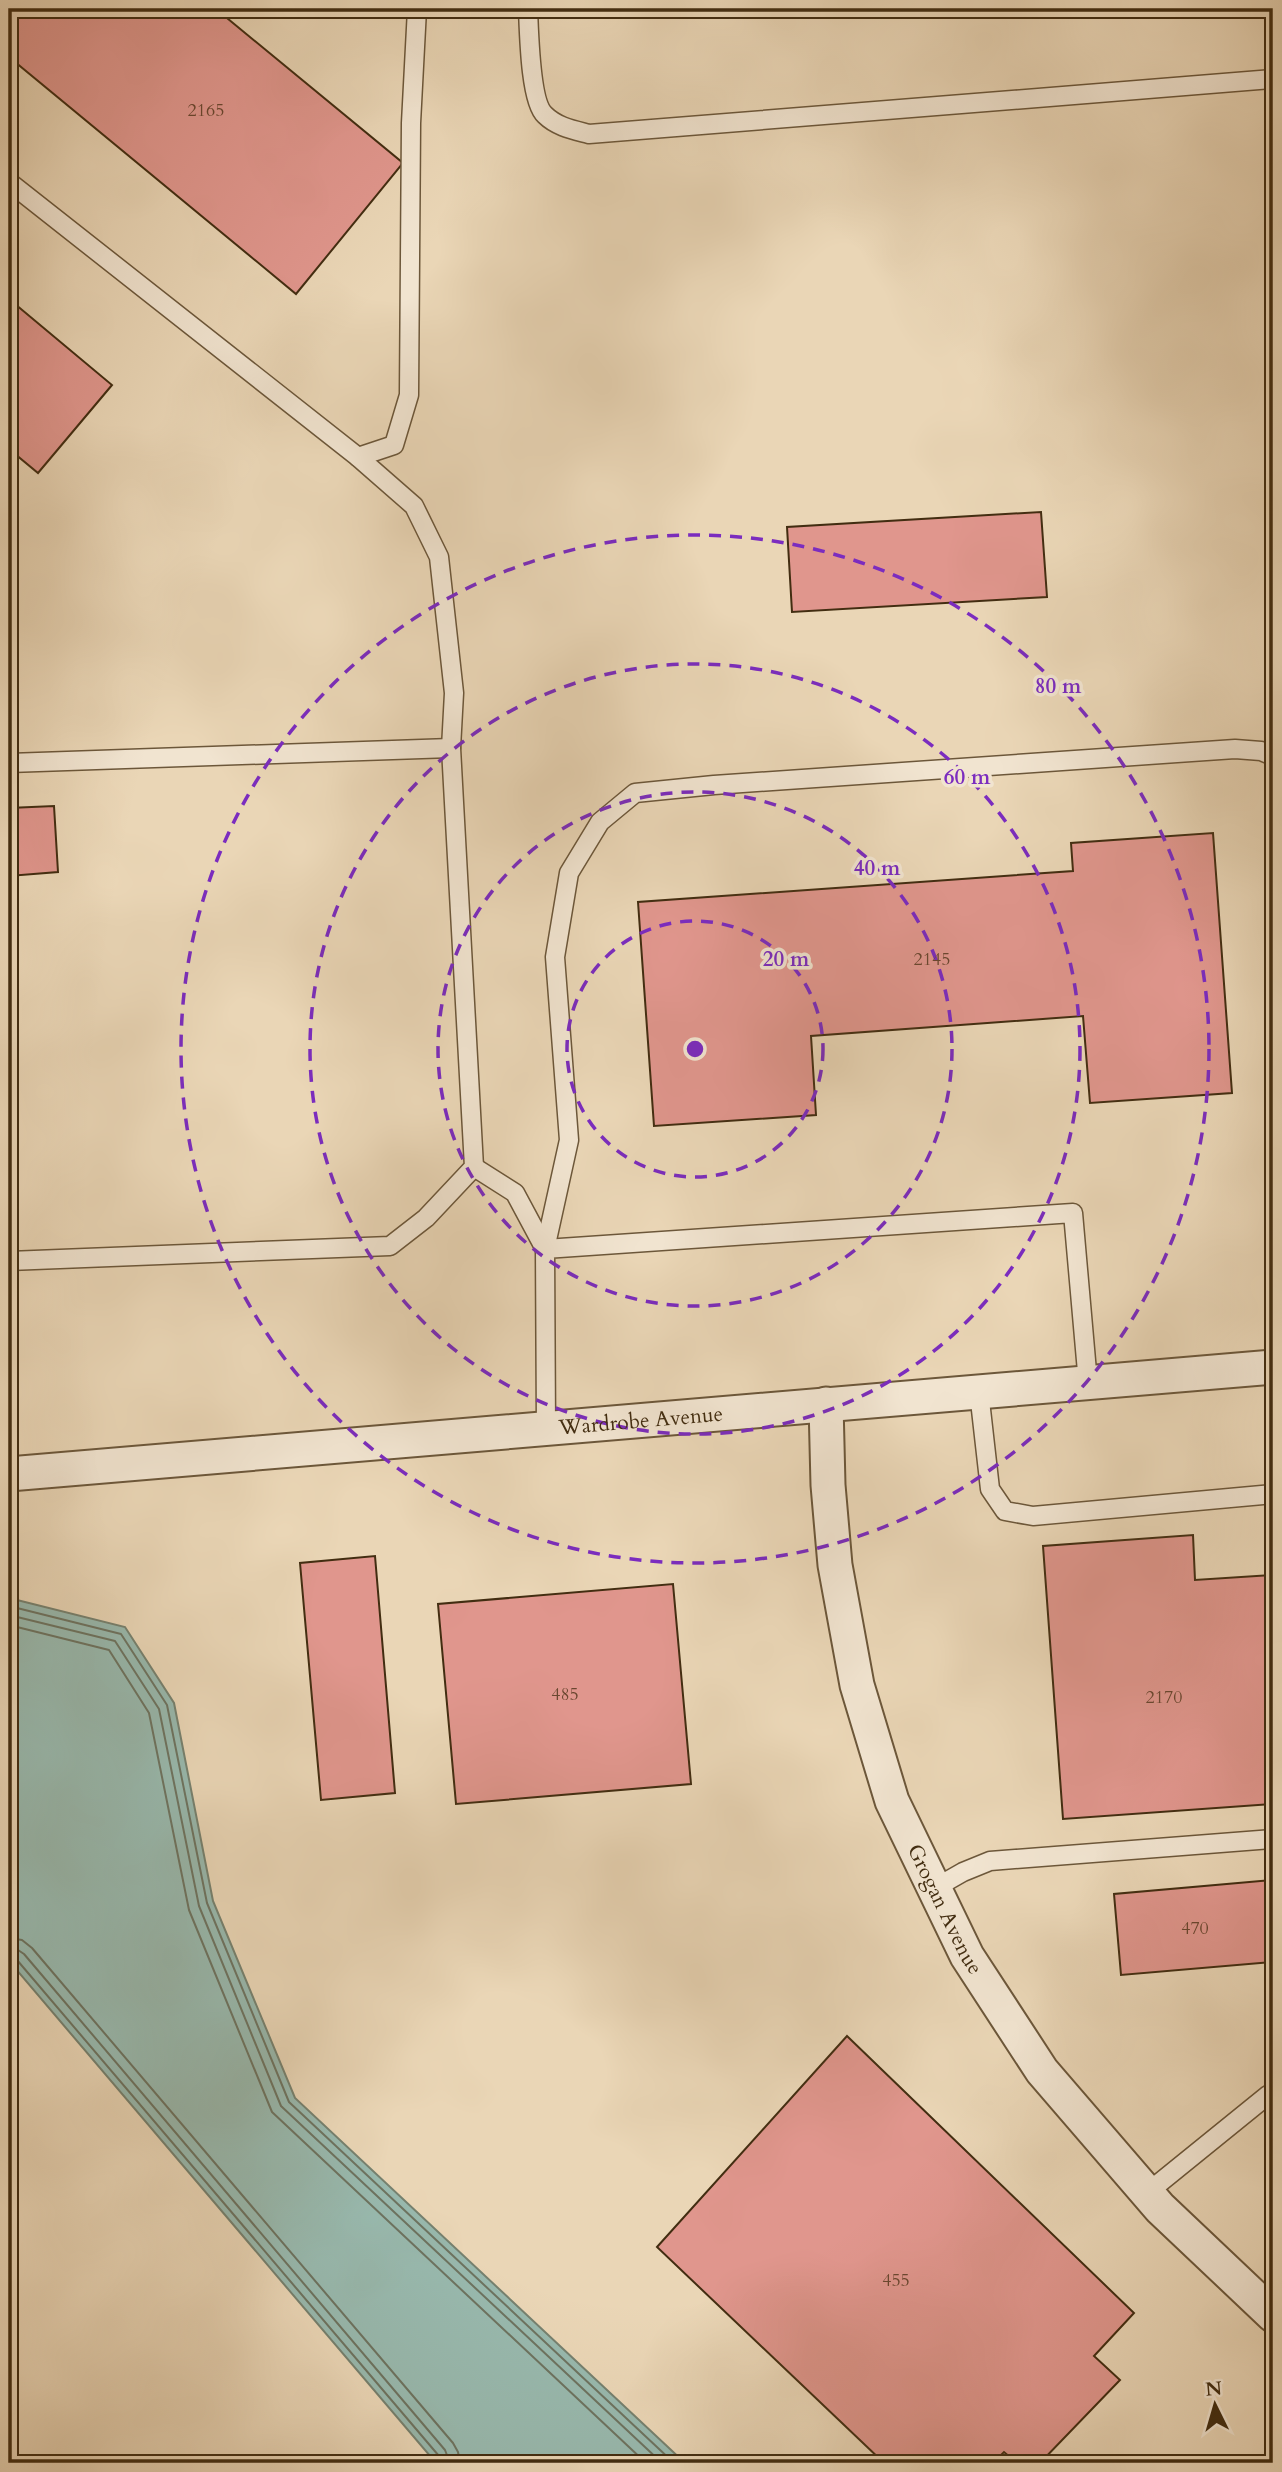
<svg xmlns="http://www.w3.org/2000/svg" width="1282" height="2472" viewBox="0 0 1282 2472" font-family="Cardo,serif">
  <style>
    .water { fill: #98b9ae; stroke: #76816f; stroke-width: 2 }
    .lines { fill: none; stroke-linecap: round; stroke-linejoin: round }
    .shore { stroke: #6d7360; stroke-width: 2 }
    .building { fill: #e0968d; stroke: #422d11; stroke-width: 2 }
    .lane-casing { stroke: #6c573a; stroke-width: 21 }
    .street-casing { stroke: #6c573a; stroke-width: 37 }
    .lane { stroke: #f1e4d0; stroke-width: 18 }
    .street { stroke: #f1e4d0; stroke-width: 33 }
    .ring { fill: none; stroke: #7b2cbf; stroke-width: 3.5; stroke-dasharray: 12 9 }
    .labels { text-anchor: middle; dominant-baseline: central; stroke-width: 7; stroke-linejoin: round; paint-order: stroke }
    .number-label { font-size: 18px; fill: #6a4730 }
    .street-label { font-size: 21px; fill: #422d11; stroke: #f1e4d0 }
    .centre { fill: #7b2cbf; stroke: #f1e4d0; stroke-width: 3.5 }
    .ring-label { font-size: 21px; text-anchor: middle; font-weight: bold; fill: #7b2cbf; stroke: #f1e4d0; stroke-width: 7; stroke-linejoin: round; paint-order: stroke }
  </style>
  <rect width="100%" height="100%" fill="#ead6b6"/>
  <filter id="stains"><feTurbulence type="fractalNoise" baseFrequency=".00286" numOctaves="4"/><feColorMatrix values="0 0 0 0 .2 0 0 0 0 .09 0 0 0 0 .02 0 0 0 .5 -.17"/></filter>
  <radialGradient id="worn" r=".72"><stop offset=".6" stop-color="#630" stop-opacity="0"/><stop offset="1" stop-color="#630" stop-opacity=".3"/></radialGradient>
  <path class="water" d="M9,1598L125,1627L174,1703L213,1901L295,2098L685,2463H436L9,1961Z"/>
  <g class="lines">
    <g class="shore">
      <path d="M9,1606L121,1634L167,1705L207,1903L289,2102L674,2463"/>
      <path d="M9,1615L115,1641L159,1709L199,1906L281,2106L662,2463"/>
      <path d="M9,1625L109,1650L149,1713L189,1910L272,2112L646,2463"/>
      <path d="M9,1938L22,1940L32,1948L453,2443L458,2452L460,2463"/>
      <path d="M9,1948L18,1950L24,1954L445,2450L450,2463"/>
      <path d="M9,1957L17,1960L439,2456L441,2463"/>
    </g>
  </g>
  <g class="building">
    <path d="M9,9H216L403,163L296,294L9,57Z"/>
    <path d="M9,299L112,385L38,473L9,449Z"/>
    <path d="M1041,512L1047,597L792,612L787,527Z"/>
    <path d="M54,806L58,872L9,876V808Z"/>
    <path d="M1213,833L1232,1093L1090,1103L1083,1016L811,1036L816,1115L654,1126L638,902L1073,871L1071,843Z"/>
    <path d="M1193,1535L1195,1580L1273,1575V1804L1063,1819L1043,1546Z"/>
    <path d="M375,1556L395,1793L321,1800L300,1563Z"/>
    <path d="M673,1584L691,1784L456,1804L438,1604Z"/>
    <path d="M1273,1880V1962L1121,1975L1114,1894Z"/>
    <path d="M847,2036L1134,2313L1094,2356L1120,2380L1040,2463H1017L1004,2452L993,2463H884L657,2247Z"/>
  </g>
  <g class="lines">
    <g class="lane-casing">
      <g id="lane">
        <path d="M528,9C529,30 530,102 545,115C557,127 574,130 589,134L1273,79"/>
        <path d="M9,182L358,457L394,445L409,395L411,123L417,9"/>
        <path d="M9,763L451,748"/>
        <path d="M474,1167L515,1193L545,1249"/>
        <path d="M545,1249L569,1140L555,957L569,873L600,822L635,793L714,785L1235,749L1261,751L1273,756"/>
        <path d="M9,1261L390,1246L426,1218L474,1167L451,748L454,693L439,557L414,506L358,457"/>
        <path d="M979,1392L990,1489L1005,1511L1033,1516L1273,1494"/>
        <path d="M546,1428L545,1249L1073,1213L1088,1383"/>
        <path d="M935,1888L963,1872L990,1861L1273,1839"/>
        <path d="M1147,2193L1268,2095L1273,2100"/>
      </g>
    </g>
    <g class="street-casing">
      <g id="street">
        <path id="s1" d="M826,1404L828,1485L835,1565L857,1685L892,1801L967,1956L1042,2071L1160,2208L1273,2315"/>
        <path id="s2" d="M9,1474L1273,1367"/>
      </g>
    </g>
    <use href="#lane" class="lane"/>
    <use href="#street" class="street"/>
  </g>
  <g class="ring">
    <circle cx="695" cy="1049" r="128"/>
    <circle cx="695" cy="1049" r="257"/>
    <circle cx="695" cy="1049" r="385"/>
    <circle cx="695" cy="1049" r="514"/>
  </g>
  <g class="labels">
    <g class="number-label">
      <text x="206" y="110">2165</text>
      <text x="932" y="959">2145</text>
      <text x="565" y="1694">485</text>
      <text x="1164" y="1697">2170</text>
      <text x="1195" y="1928">470</text>
      <text x="896" y="2280">455</text>
    </g>
    <g class="street-label">
      <text stroke="none"><textPath href="#s2" startOffset="634">Wardrobe Avenue</textPath></text>
      <text stroke="none"><textPath href="#s1" startOffset="525">Grogan Avenue</textPath></text>
    </g>
  </g>
  <circle cx="695" cy="1049" r="10" class="centre"/>
  <g class="ring-label">
    <text x="1058" y="693">80 m</text>
    <text x="967" y="784">60 m</text>
    <text x="877" y="875">40 m</text>
    <text x="786" y="966">20 m</text>
  </g>
  <rect width="1282" height="2472" fill="none" stroke="#ead6b6" stroke-width="35"/>
  <rect x="10" y="10" width="1261" height="2451" fill="none" stroke="#422d11" stroke-width="3.5"/>
  <rect x="18" y="18" width="1247" height="2437" fill="none" stroke="#422d11" stroke-width="2"/>
  <g transform="translate(1215 2405) rotate(355)" stroke="#f1e4d0" stroke-width="5" paint-order="stroke">
  <path d="M0-5L12 26L0 18L-12 26Z" fill="#422d11"/>
  <text y="-10" font-size="19" font-weight="bold" text-anchor="middle" fill="#422d11">N</text>
  </g>
  <rect width="100%" height="100%" filter="url(#stains)"/>
  <rect width="100%" height="100%" fill="url(#worn)"/>
</svg>
